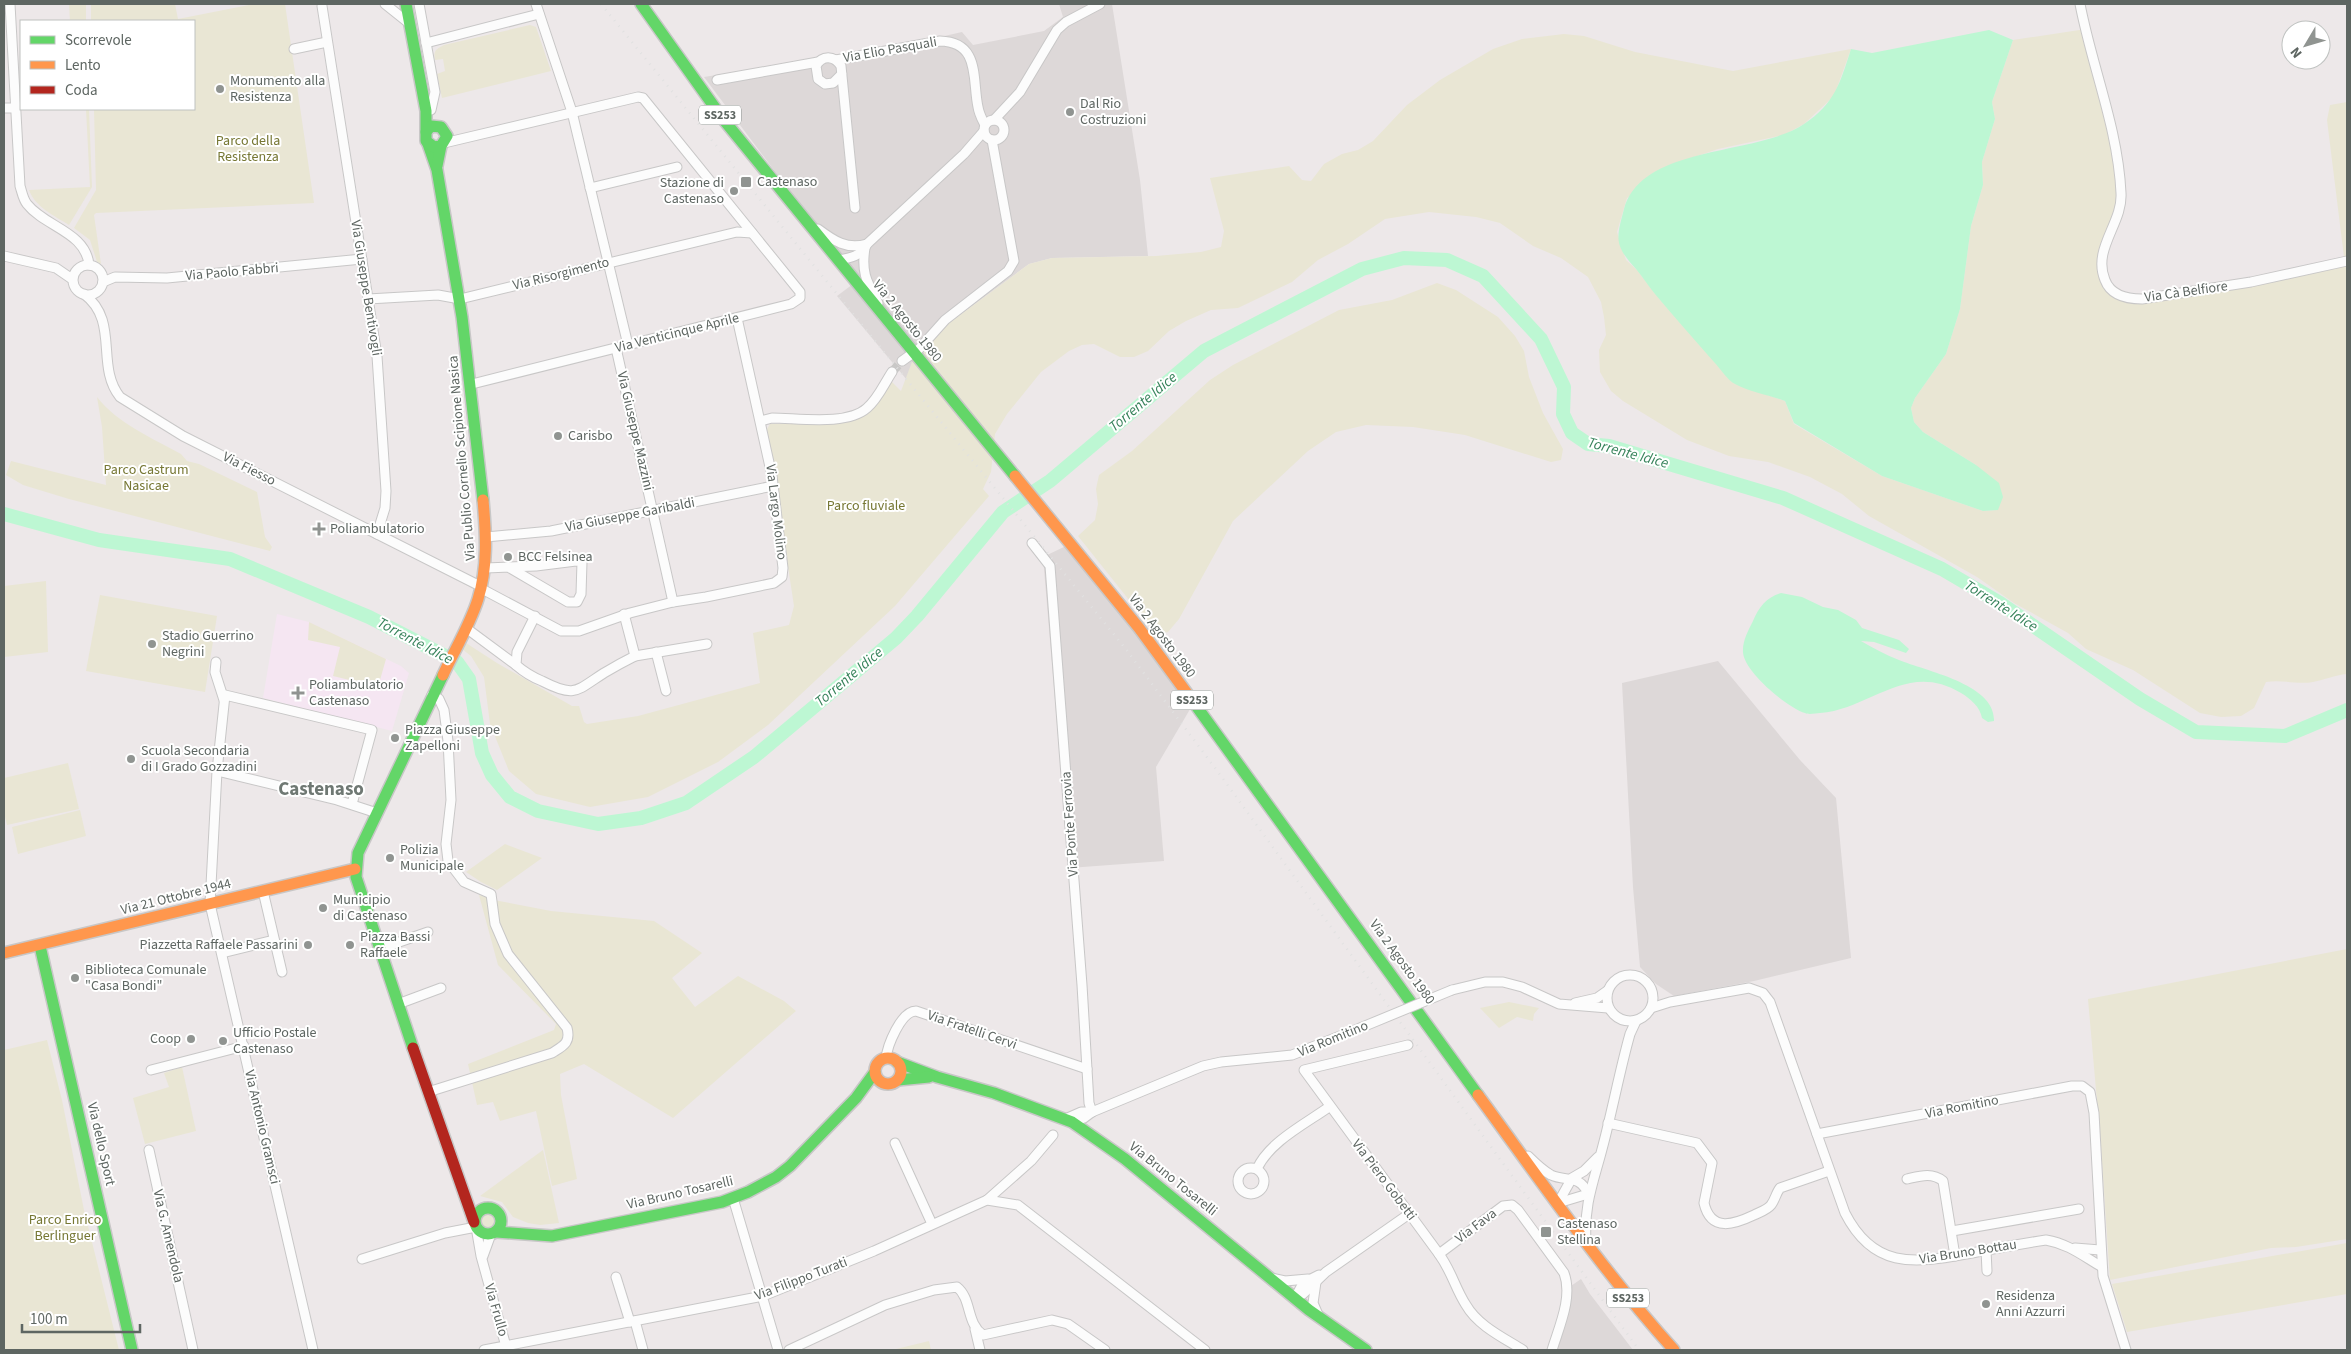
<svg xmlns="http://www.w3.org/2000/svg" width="2351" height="1354" viewBox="0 0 2351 1354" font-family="'Source Sans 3',sans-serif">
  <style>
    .industrial { fill: #ddd8d8 }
    .medical { fill: #f5e6f2 }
    .green { fill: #e9e6d4 }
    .water { fill: #bdf7d3 }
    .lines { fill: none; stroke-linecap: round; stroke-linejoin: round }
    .river { stroke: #bdf7d3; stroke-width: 14 }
    .street-tunnel { stroke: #c9c8c7; stroke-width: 9; stroke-dasharray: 9 4.5; stroke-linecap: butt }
    .street-casing { stroke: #c8c7c7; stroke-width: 11 }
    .fast-casing { stroke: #c8c7c7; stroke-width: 14 }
    .slow-casing { stroke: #c8c7c7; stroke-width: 14 }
    .jam-casing { stroke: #c8c7c7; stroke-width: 14 }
    .street { stroke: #fcfcfc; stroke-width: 9 }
    .fast { stroke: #63d668; stroke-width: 11 }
    .slow { stroke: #ff974d; stroke-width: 11 }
    .jam { stroke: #b3261e; stroke-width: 11 }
    .rail { stroke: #e1e1e1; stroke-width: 2.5; stroke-dasharray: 1 6; stroke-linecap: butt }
    .street-bridge-casing { stroke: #c8c7c7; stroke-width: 11; stroke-linecap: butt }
    .street-bridge { stroke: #fcfcfc; stroke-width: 9 }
    .poi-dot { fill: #909491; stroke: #fff; stroke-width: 2 }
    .labels { text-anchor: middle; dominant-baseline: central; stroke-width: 4; stroke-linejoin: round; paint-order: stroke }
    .shield { fill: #fff; stroke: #8e9491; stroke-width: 1 }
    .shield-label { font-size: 12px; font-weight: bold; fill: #5e6662 }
    .street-label { font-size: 14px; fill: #5e6662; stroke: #fff }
    .poi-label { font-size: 14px; fill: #5e6662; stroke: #fff; text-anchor: start }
    .park-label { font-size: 14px; fill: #767733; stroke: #fff }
    .water-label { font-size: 15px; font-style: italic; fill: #37835b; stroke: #fff }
    .district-label { font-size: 19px; font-weight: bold; fill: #6f7873; stroke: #fff }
  </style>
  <rect width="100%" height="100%" fill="#ede8e9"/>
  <g class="industrial">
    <path d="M1059,4H1112L1140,180L1148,256L1052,258L1029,264L918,346L907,380L837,296L857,281L704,77L918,42L962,32L973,45L1044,31L1063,17Z"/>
    <path d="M1068,545L1196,699L1156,767L1164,861L1069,868L1043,557Z"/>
    <path d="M1718,661L1800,760L1836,798L1851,958L1754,981L1674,996L1656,984L1640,967L1633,887L1622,683Z"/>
    <path d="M1581,1279L1590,1294L1633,1350H1557L1571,1286Z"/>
  </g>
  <path class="medical" d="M277,614L309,622L401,666L409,673L392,731L263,698Z"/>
  <g class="green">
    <path d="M69,4H86V21H70Z"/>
    <path d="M91,4H175L178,19L254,4H285L314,203L96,213L94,215L101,264L97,262L90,240L74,228L96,190L94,109H194V21H91Z"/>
    <path d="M530,25L536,27L551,71L442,98L437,74L445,71L443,59L435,60C433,51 436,49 444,45Z"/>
    <path d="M2086,29L2110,127L2121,205L2102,244L2103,285L2114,298L2135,302L2345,265L2327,120L2330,105L2347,102V674C2334,675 2325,680 2313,682C2298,685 2282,679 2266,682L2254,708L2241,716L2221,717L2200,713L2133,670L2086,649L2068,633L2014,603L1977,577L1869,516L1842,494L1810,477L1768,462L1729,456L1687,440L1623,401L1611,391L1600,372L1599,350L1606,335L1604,317L1601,302L1588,277L1561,258L1533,246L1500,223L1476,217L1429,212L1385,219L1348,244L1318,260L1292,282L1238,308L1211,310L1186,321L1169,331L1148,351L1134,357H1120L1094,344L1082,345L1069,351L1041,372L1007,414L995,434L991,472L983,489L989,496L895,606L768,725L718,762L648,797L590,807L536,794L509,771L490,724L484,677L471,656L462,649L466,643L497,663L572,706H579L584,722L587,724L638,716L760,683L753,633L789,625L794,606L767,429L770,424L849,422C876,413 876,401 891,381L901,391L918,346L1029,264L1052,258L1156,256L1201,252L1221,247L1224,231L1210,178L1289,166L1302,180L1311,181L1324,164L1342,154L1358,150L1373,141L1407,105L1440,80L1493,49L1522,39L1564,34L1584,36L1635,52L1733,71L1851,49L1834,96L1804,124L1784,135L1718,149L1674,164L1627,198L1617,232L1626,260L1637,270L1654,292L1734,383L1785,401L1794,424L1882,476L1983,511L1997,510L1976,465L1923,432L1914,422L1911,408L1915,398L1946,354L1960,309L1971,226L1983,185L1982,162L1995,119L1992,102L2013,40Z"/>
    <path d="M86,109H89L92,187L69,225C55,216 35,207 29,190L90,187Z"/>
    <path d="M1437,283L1456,290L1498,317L1515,336L1524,351L1529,377L1543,413L1563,449L1561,460L1551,462L1465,435L1413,427L1366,425L1336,432L1308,451L1233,521L1179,619L1168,632L1157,635L1078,536L1095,520L1098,504L1096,489L1099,475L1132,451L1210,380L1233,365L1339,310L1392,300Z"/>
    <path d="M97,397C117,423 152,438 181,454L187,461L199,464L257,492L265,537L272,547L270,551L69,499L23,485L6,475L11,461L106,485L102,427Z"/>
    <path d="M46,581L48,652L4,657V586Z"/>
    <path d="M100,595L217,616L205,692L86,671Z"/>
    <path d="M309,622L386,659L378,687L333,676L340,647L308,640Z"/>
    <path d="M68,763L79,809L7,825L4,813V778Z"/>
    <path d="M80,810L86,836L18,854L12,827Z"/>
    <path d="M505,844L542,858L497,890L481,882L466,872Z"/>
    <path d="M479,895L499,901L551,911L654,921L702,953L672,978L695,1007L738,976L784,1001L796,1011L673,1118L584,1064L560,1074L561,1095L577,1179L552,1186L536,1111L500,1121L493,1102L477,1105L468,1064L554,1030L556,1024L498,965Z"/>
    <path d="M2347,949V1239L2296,1247L2271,1248L2110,1280L2101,1147L2088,999Z"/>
    <path d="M1509,1002L1539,1008L1534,1014L1533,1021L1517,1017L1499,1028L1480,1008Z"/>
    <path d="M47,1040L62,1100L84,1210L119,1350H4V1050Z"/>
    <path d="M182,1067L196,1131L145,1144L133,1098L169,1087L164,1073Z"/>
    <path d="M543,1150L559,1223L540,1225L528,1223L513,1217L502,1202L480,1196Z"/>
    <circle cx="487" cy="1221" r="9"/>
    <path d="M2347,1243V1294L2127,1332L2112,1284Z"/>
    <path d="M929,1341L931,1350H892Z"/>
  </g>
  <g class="water">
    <path d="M1989,30L2013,40L1992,102L1995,119L1982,162L1983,185L1971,226L1960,309L1946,354L1915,398L1911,408L1914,422L1923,432L1976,465L1999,483L2003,497L1998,510L1983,511L1882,476L1794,423L1785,401C1769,395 1750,392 1735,384C1727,380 1720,368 1714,362C1694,339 1674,317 1655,294C1648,286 1643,277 1636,269C1614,245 1616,239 1624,209C1642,144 1757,156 1804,124C1835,103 1840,83 1851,49L1872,53Z"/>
    <path d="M1781,593L1802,597L1823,607L1838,610L1856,620L1862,628L1899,640L1909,649L1906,653L1874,642L1861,641C1873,648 1886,655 1899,660C1925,671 1996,684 1994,721L1988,722L1982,718C1980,707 1971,699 1961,693C1907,660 1871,709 1820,713C1816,713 1809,715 1805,713C1788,708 1741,670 1743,650C1743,640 1748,631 1753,621C1759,607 1766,598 1781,593Z"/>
  </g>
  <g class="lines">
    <path class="river" d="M4,514L99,540L230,559L369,617L457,662L469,679L482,753L492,775L510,797L538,811L598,824L641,818L686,803L754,757L896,638L917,616L1003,512L1050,481L1204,351L1362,269L1404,258L1447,260L1483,276L1541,339L1564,387L1563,414L1572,433L1588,444L1609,446L1783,498L1942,569L2000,603L2140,699L2196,732L2285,736L2347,710"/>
    <path class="street-tunnel" d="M892,372L902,361"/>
    <g class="street-casing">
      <g id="street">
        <path d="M10,4L20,186C22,192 23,199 27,204C45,227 86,232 89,265"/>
        <path d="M385,4L410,24"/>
        <path d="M419,4L435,92L431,110"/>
        <path d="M536,4L572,112L628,345"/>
        <path d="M2080,4C2092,67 2118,128 2121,193C2123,223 2092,249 2105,280C2111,296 2127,299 2142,299L2251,282L2347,261"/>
        <path d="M322,6L377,356L386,491L385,508L377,534"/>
        <path d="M426,43L539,14"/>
        <path d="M294,49L327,42"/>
        <path d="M836,60L940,41C981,42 972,80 978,107C979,114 982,119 985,125"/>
        <path d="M842,74L833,83L825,84L818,79L816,66C822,55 834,55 841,66L855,208"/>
        <path d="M717,80L818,62"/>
        <path d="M4,108H16"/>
        <path d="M994,120L1020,92L1057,30L1066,22L1100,4"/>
        <circle cx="994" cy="130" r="10"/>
        <path d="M444,143L638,97L643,98L800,292V298L791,304L472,384"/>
        <path d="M590,188L677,167"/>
        <path d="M818,229C834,241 847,250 867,244"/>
        <path d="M865,248C861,273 867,282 878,303"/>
        <path d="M4,256L56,268L72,279"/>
        <path d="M838,260C850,258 862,256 867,244L964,154L984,131"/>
        <circle cx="88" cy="280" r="15"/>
        <path d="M103,282L115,277L167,278L362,259"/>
        <path d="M84,294C120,321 95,366 120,397L183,436L482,587"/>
        <path d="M368,299L438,295L460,299L737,232L752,233"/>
        <path d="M616,348L673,602"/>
        <path d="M919,349L945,320L1008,271L1014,261L992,140"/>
        <path d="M902,361L909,356"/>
        <path d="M761,421L772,418C798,418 847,426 867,408C878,399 884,384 892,372"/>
        <path d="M486,537L551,531L773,486"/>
        <path d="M1032,543L1050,566L1082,985L1089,1103L1092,1112"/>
        <path d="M486,568L536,566L576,561L582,562L581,594L577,602H568L510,568"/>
        <path d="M482,589L561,631H579L630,613L673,602L706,597L774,583L782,577L783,568L772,476L737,318"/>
        <path d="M535,616L517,652L516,665C524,672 532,677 542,681C575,698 576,691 604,673C614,667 625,661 635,656L624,614"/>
        <path d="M466,628L516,665"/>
        <path d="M656,652L666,691"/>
        <path d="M635,656L707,644"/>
        <path d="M216,662L215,672L224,700"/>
        <path d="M217,771L337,800L377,813"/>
        <path d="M263,891L282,972"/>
        <path d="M379,949L428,932"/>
        <path d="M222,953L274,940"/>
        <circle cx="1630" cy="998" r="23"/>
        <path d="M1452,990L1485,982H1503L1522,987L1559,1004L1608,1008"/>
        <path d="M1575,1003L1597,998L1607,991"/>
        <path d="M398,1004L441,988"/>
        <path d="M1651,1008L1670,1002L1749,988L1763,993L1770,1002L1845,1213C1873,1268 1912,1264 1966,1254C1993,1249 2019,1244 2046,1240C2069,1244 2083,1256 2102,1267"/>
        <path d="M1408,1045L1304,1070L1439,1254"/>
        <path d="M886,1059C887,1046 901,1011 916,1011L1087,1069"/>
        <path d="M151,1070L244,1046"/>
        <path d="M428,1092L552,1053C563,1046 571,1043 567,1028L508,954L495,924L491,894L464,882L448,861L446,844L451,800L448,741L444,710L439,699L432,695"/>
        <path d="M1065,1119L1081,1112H1092"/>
        <path d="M1072,1122L1084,1118L1092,1112L1203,1066L1221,1062L1292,1055L1360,1028"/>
        <path d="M1608,1123L1697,1143L1712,1163L1704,1203C1711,1233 1735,1224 1754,1215C1760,1212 1767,1210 1771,1205C1775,1200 1776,1193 1780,1188L1829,1171"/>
        <path d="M1817,1134L2072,1086H2082L2090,1092L2094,1113L2103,1276L2126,1350"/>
        <path d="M895,1143L932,1224"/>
        <path d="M149,1150L193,1350"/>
        <path d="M1528,1156C1535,1163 1542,1170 1551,1175C1566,1182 1580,1174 1588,1194"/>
        <circle cx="1251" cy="1181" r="13"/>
        <path d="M1257,1169C1269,1142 1305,1124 1329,1107"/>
        <path d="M1907,1179C1920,1176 1932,1172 1943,1181L1955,1256"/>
        <path d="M733,1198L778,1350"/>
        <path d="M987,1200L1031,1161L1053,1135"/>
        <path d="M1558,1203L1572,1178L1584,1171L1598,1157"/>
        <path d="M1558,1203L1588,1194"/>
        <path d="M1952,1231L2079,1209"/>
        <path d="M1586,1242C1584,1206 1592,1186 1601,1153C1612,1113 1619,1073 1630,1034L1636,1021"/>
        <path d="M2075,1248L2100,1250"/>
        <path d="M1986,1250L1987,1271"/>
        <path d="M483,1256L491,1234"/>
        <path d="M362,1259L445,1233L476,1227L481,1256L507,1350"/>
        <path d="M616,1277L630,1322"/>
        <path d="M1271,1278L1285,1281L1308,1279"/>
        <path d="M1316,1282L1313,1303L1319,1317"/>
        <path d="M1295,1298L1303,1294L1326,1272L1409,1214"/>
        <path d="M1295,1298L1303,1283L1319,1275"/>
        <path d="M635,1321L643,1350"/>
        <path d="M975,1329L980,1350"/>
        <path d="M313,1350L210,904L217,771L225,695L372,730L352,804"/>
        <path d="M484,1350L763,1296L874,1251L987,1200L1018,1205L1205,1350"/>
        <path d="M789,1350L885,1305L934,1290L957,1287C972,1299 966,1323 983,1335L1052,1320L1068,1324L1105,1350"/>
        <path d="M1523,1350C1504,1338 1478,1326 1466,1305C1455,1288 1452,1272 1439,1254L1503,1206L1512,1205L1518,1210L1564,1273C1573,1297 1559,1327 1552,1350"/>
      </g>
    </g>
    <g class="fast-casing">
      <g id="fast">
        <path d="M406,4L426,111V132"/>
        <path d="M641,4L723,119L1015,476"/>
        <path d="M428,144L437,170L462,317L483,500"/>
        <path d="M437,166L441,146L447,136L441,127L431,126L426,132V141L434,147L441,146"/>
        <path d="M1189,696L1478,1095"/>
        <path d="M40,946L132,1350"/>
        <path d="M413,1048L356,877L358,853L443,675"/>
        <path d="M897,1062L937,1077L994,1093L1072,1122L1125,1159L1309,1310L1366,1350"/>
        <path d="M898,1080L929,1077"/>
        <circle cx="488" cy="1221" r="13"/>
        <path d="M496,1232L552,1236L722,1202L748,1192L776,1177L790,1166L856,1098L875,1072"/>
      </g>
    </g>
    <g class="slow-casing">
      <g id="slow">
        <path d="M1015,476L1139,628L1189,696"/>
        <path d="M443,675C454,651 470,625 478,599C488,567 486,533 483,500"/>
        <path d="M4,953L355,869"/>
        <circle cx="888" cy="1071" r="13"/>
        <path d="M1478,1095C1541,1181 1602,1270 1674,1350"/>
      </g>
    </g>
    <g class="jam-casing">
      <path id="jam" d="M413,1048L474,1222"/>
    </g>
    <use href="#street" class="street"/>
    <use href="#fast" class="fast"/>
    <use href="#slow" class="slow"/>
    <use href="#jam" class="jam"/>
    <path class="rail" d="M601,4L1125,648L1218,772L1639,1350"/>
    <g class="street-bridge-casing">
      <path id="street-bridge" d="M1360,1028L1452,990"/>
    </g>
    <use href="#street-bridge" class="street-bridge"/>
  </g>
  <g class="poi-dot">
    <circle cx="220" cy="89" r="5"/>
    <circle cx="1070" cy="112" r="5"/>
    <rect x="740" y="176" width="12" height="12" rx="2.5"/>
    <circle cx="734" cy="191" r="5"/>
    <circle cx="558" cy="436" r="5"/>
    <path d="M316.5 521.5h5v5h5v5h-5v5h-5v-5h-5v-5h5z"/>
    <circle cx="508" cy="557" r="5"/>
    <circle cx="152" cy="644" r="5"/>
    <path d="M295.5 685.5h5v5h5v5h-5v5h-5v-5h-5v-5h5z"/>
    <circle cx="395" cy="738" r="5"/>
    <circle cx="131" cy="759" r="5"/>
    <circle cx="390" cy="858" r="5"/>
    <circle cx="323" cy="908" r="5"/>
    <circle cx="308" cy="945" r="5"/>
    <circle cx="350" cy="945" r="5"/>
    <circle cx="75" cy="978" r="5"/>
    <circle cx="191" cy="1039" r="5"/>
    <circle cx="223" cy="1041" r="5"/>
    <rect x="1540" y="1226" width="12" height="12" rx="2.5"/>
    <circle cx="1986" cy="1304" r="5"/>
  </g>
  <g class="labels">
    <g class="shield">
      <rect x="699" y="105.5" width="42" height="19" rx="4"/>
      <rect x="1171" y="690.5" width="42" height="19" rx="4"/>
      <rect x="1607" y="1288.5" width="42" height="19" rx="4"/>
    </g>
    <g class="shield-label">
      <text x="720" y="115">SS253</text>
      <text x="1192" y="700">SS253</text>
      <text x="1628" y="1298">SS253</text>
    </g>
    <g class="street-label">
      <text transform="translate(890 50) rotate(-10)">Via Elio Pasquali</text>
      <text transform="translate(232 272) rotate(-5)">Via Paolo Fabbri</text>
      <text transform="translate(561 274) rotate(-14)">Via Risorgimento</text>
      <text transform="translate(366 288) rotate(81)">Via Giuseppe Bentivogli</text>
      <text transform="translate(2186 292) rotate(-8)">Via Cà Belfiore</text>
      <text transform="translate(907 321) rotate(51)">Via 2 Agosto 1980</text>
      <text transform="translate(677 333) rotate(-14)">Via Venticinque Aprile</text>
      <text transform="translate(635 431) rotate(77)">Via Giuseppe Mazzini</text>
      <text transform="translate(462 458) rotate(-95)">Via Publio Cornelio Scipione Nasica</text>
      <text transform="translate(249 469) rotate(27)">Via Fiesso</text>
      <text transform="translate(776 512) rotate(83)">Via Largo Molino</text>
      <text transform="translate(630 515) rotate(-11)">Via Giuseppe Garibaldi</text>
      <text transform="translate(1162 636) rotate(53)">Via 2 Agosto 1980</text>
      <text transform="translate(1070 824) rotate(-94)">Via Ponte Ferrovia</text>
      <text transform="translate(176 897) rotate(-14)">Via 21 Ottobre 1944</text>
      <text transform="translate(1402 962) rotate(54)">Via 2 Agosto 1980</text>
      <text transform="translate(972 1030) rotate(19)">Via Fratelli Cervi</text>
      <text transform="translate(1333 1039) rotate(-22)">Via Romitino</text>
      <text transform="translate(1962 1107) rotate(-11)">Via Romitino</text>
      <text transform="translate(262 1127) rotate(77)">Via Antonio Gramsci</text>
      <text transform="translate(101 1144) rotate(77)">Via dello Sport</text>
      <text transform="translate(1173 1179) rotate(39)">Via Bruno Tosarelli</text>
      <text transform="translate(1384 1180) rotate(53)">Via Piero Gobetti</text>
      <text transform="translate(680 1193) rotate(-13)">Via Bruno Tosarelli</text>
      <text transform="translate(1476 1226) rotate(-37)">Via Fava</text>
      <text transform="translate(168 1236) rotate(77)">Via G. Amendola</text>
      <text transform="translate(1968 1252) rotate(-9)">Via Bruno Bottau</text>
      <text transform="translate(801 1279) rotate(-21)">Via Filippo Turati</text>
      <text transform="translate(496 1310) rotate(74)">Via Frullo</text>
    </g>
    <g class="poi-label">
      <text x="230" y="81">Monumento alla<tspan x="230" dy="16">Resistenza</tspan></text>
      <text x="1080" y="104">Dal Rio<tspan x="1080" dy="16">Costruzioni</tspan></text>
      <text x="757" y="182">Castenaso</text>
      <text x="724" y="183" text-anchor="end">Stazione di<tspan x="724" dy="16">Castenaso</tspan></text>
      <text x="568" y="436">Carisbo</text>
      <text x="330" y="529">Poliambulatorio</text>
      <text x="518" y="557">BCC Felsinea</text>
      <text x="162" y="636">Stadio Guerrino<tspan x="162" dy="16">Negrini</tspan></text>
      <text x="309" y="685">Poliambulatorio<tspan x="309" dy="16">Castenaso</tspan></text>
      <text x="405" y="730">Piazza Giuseppe<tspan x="405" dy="16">Zapelloni</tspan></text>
      <text x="141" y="751">Scuola Secondaria<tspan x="141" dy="16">di I Grado Gozzadini</tspan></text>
      <text x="400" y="850">Polizia<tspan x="400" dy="16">Municipale</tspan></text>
      <text x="333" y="900">Municipio<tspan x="333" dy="16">di Castenaso</tspan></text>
      <text x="360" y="937">Piazza Bassi<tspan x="360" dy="16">Raffaele</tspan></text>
      <text x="298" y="945" text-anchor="end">Piazzetta Raffaele Passarini</text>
      <text x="85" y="970">Biblioteca Comunale<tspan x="85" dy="16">"Casa Bondi"</tspan></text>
      <text x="233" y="1033">Ufficio Postale<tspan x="233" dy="16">Castenaso</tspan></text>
      <text x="181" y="1039" text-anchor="end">Coop</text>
      <text x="1557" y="1224">Castenaso<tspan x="1557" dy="16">Stellina</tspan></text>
      <text x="1996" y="1296">Residenza<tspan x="1996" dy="16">Anni Azzurri</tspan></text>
    </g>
    <g class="park-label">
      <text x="248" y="141">Parco della<tspan x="248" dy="16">Resistenza</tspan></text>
      <text x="146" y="470">Parco Castrum<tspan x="146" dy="16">Nasicae</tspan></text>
      <text x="866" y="506">Parco fluviale</text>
      <text x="65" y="1220">Parco Enrico<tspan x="65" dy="16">Berlinguer</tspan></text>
    </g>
    <g class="water-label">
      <text transform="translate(1143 402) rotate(-40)">Torrente Idice</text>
      <text transform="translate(1628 453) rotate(15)">Torrente Idice</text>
      <text transform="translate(2001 606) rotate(32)">Torrente Idice</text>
      <text transform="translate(415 641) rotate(28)">Torrente Idice</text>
      <text transform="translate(849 677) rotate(-40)">Torrente Idice</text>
    </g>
    <g class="district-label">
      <text x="321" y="789">Castenaso</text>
    </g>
  </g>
  <rect width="2351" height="1354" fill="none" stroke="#5e6662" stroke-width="10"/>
  <rect x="20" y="20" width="175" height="90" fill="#ffffff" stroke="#bfc2c0"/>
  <rect x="30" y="36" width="25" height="8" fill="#63d668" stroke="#bfc2c0"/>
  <text x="65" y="45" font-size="15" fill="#5e6662">Scorrevole</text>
  <rect x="30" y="61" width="25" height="8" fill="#ff974d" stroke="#bfc2c0"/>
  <text x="65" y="70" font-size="15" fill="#5e6662">Lento</text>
  <rect x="30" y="86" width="25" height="8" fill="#b3261e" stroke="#bfc2c0"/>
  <text x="65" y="95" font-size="15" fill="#5e6662">Coda</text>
  <g transform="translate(2306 45) rotate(232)"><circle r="24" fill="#ffffff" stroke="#bfc2c0"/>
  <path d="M0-4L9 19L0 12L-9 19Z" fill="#909491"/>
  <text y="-8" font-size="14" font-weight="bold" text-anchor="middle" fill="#5e6662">N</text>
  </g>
  <path d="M22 1324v8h118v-8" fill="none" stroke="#5e6662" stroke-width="2.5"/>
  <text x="30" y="1324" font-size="15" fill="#5e6662" stroke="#ffffff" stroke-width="4" paint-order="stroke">100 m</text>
</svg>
